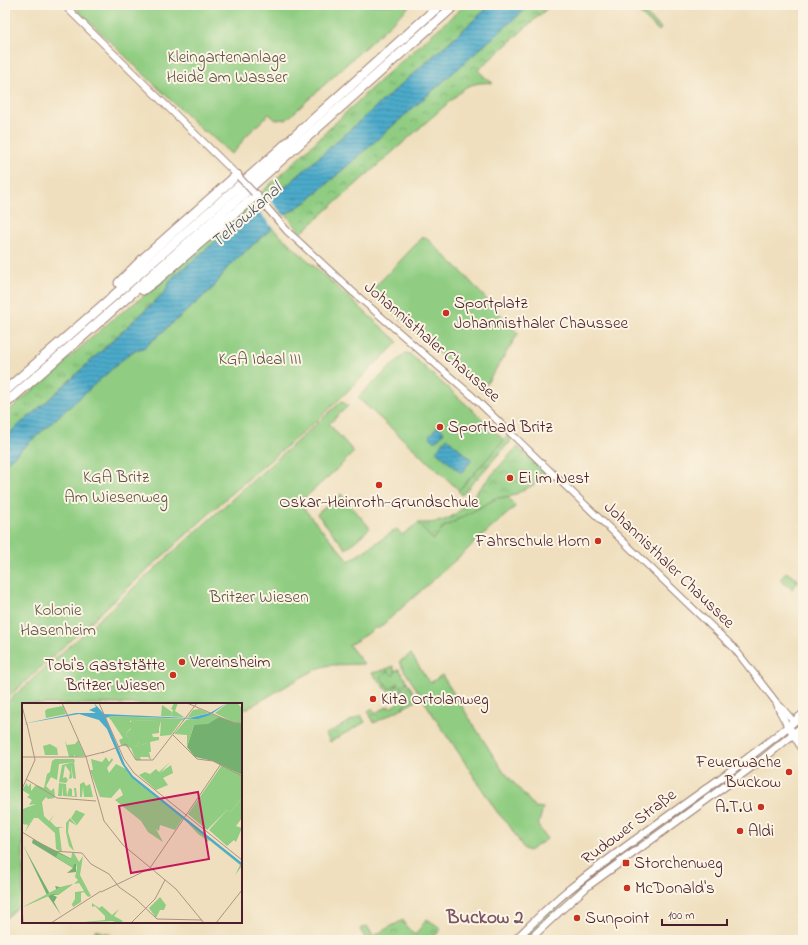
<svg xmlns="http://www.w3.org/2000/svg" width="808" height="945" viewBox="0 0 808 945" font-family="'Indie Flower',sans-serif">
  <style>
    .grass { fill: url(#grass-tufts); stroke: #6d7656 }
    .park { fill: url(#park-crowns); stroke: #6d7656 }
    .garden { fill: #90cd82; stroke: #6d7656 }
    .water { fill: url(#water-rules); stroke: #4b657b }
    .pier { fill: #efdfbe }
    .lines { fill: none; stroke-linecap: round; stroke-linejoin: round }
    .tertiary-casing { stroke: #9c7f74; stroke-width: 8 }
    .secondary-casing { stroke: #9c7f74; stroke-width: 9 }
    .motorway-casing { stroke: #9c7f74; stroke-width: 11 }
    .tertiary { stroke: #fff; stroke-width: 6 }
    .secondary { stroke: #fff; stroke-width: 7 }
    .motorway { stroke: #fff; stroke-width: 9 }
    .tertiary-bridge-casing { stroke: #9c7f74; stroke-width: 8; stroke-linecap: butt }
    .tertiary-bridge { stroke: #fff; stroke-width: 6 }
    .poi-dot { fill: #c8321e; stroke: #fcf5e5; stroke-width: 1.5 }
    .labels { text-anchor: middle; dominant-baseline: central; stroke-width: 4; stroke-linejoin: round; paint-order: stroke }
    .park-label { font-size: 17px; fill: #5f5345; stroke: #fcf5e5 }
    .poi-label { font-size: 17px; fill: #4a1f2b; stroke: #fcf5e5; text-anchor: start }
    .street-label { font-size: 17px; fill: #4a1f2b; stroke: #fcf5e5 }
    .water-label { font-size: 18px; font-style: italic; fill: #4b576b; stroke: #fcf5e5 }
    .quarter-label { font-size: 19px; font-weight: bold; fill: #7c5467; stroke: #fcf5e5 }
    .inset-road { fill: none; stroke: #ad9283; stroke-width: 1 }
    .view { fill: #c2185b; fill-opacity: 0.15; stroke: #c2185b; stroke-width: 2 }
    .inset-edge { fill: none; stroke: #4a1f2b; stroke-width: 2 }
  </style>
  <defs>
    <pattern id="grass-tufts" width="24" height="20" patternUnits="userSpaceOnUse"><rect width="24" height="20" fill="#90cd82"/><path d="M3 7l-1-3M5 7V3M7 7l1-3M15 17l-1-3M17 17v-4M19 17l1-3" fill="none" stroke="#78a66b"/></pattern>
    <pattern id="park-crowns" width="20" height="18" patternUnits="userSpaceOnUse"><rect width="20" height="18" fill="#90cd82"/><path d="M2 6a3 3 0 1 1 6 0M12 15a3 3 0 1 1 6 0" fill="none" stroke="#78a66b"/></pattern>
    <pattern id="water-rules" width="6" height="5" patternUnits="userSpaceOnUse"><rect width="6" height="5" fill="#4cabcb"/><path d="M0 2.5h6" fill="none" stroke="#418ba5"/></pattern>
  </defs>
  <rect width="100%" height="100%" fill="#fcf5e5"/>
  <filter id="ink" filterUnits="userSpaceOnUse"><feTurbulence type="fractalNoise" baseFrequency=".025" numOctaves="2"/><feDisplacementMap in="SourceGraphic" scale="8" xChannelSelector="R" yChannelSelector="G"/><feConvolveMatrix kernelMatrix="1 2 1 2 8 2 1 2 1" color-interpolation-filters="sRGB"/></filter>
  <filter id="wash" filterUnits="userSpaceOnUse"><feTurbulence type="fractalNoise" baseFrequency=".012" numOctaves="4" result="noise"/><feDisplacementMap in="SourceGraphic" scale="16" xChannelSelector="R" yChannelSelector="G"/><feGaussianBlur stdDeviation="0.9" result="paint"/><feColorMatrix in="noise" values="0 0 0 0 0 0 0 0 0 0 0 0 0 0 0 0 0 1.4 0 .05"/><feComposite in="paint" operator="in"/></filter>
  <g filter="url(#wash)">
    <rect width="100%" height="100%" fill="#efdfbe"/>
    <g class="grass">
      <path d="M465,5H491L283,189L270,195L171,279L165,292L45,403L5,437V414L113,319L140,299L283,173L376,84Z"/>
      <path d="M631,5H636L661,28L659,31Z"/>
      <path d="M507,436L510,439V443L506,446L462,495L458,491L459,490Z"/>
      <path d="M758,755H759V758L746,767L651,835L650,833Z"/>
      <path d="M640,841H641V843L587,884L566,901L524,940H521L564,899L585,881Z"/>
    </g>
    <g class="park">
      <path d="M530,5H551L478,70L486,78L493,83C484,82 475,83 466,87L301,233L286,214L306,202Z"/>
      <path d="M516,448H519L549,477L508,498L507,497L497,498L443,528L433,540L418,523C437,523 449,522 463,507Z"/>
      <path d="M393,666L395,671L399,669L418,700L374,723L368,711L372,709L375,713L389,706L390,708L398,703L372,673L384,670Z"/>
      <path d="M361,715L365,722L330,742L326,734Z"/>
      <path d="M427,919L439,927L440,931L429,940H366L360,929L367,926L373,936L403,920L405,925L415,935Z"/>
      <path d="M95,930L110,934L108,940H92Z"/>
    </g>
    <g class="garden">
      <path d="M72,5H411L285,121L284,119L276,120L269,114L244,138L238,148L231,154L207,132L203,131Z"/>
      <path d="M272,228L398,342L322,416L233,492L5,700V464L130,353L145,347L213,288L228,267Z"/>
      <path d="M424,236L459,269L518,334L482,391L370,292Z"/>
      <path d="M406,353L410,354L478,415L504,440L459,490L359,399V396Z"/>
      <path d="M342,401L348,406L329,424L354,452L339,467L299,503L349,561L397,529L402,535L418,523L433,540L443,528L497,498L507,497L516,506L378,629L376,627L366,635L349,645L364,664L331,665L322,667L309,673L241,712V704H23V903L5,919V704L231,500Z"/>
      <path d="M341,494L370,528L346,549L317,514Z"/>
      <path d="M786,572L799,581L792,589L780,580Z"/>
      <path d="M411,654L430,683L442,675L501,768L535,807L543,808L538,826L547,839L529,851L524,849L509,825L497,812L449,738H448L399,662Z"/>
      <path d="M399,669L407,682L401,686L402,689L401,692L397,694L393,692L395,686H399L398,683L390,689L380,677L388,671L393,676L396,671Z"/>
    </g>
    <g class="water">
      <path d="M491,5H530L306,202L286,214L272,228L228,267L213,288L145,347L130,353L5,464V437L45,403L165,292L171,279L270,195L283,189Z"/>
      <path d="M438,426L444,432L435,442L429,436Z"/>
      <path d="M447,438L472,460L461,473L436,451Z"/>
    </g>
    <path class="pier" d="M266,195L286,218L274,229L254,206Z"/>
  </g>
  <g filter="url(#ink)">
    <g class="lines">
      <g class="tertiary-casing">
        <g id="tertiary">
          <path d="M64,5L239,177"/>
          <path d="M254,193L288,232L297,240L354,293L470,394L734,648L776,702L782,708L794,722"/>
          <path d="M777,704L779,710L788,727"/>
        </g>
      </g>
      <g class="secondary-casing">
        <g id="secondary">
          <path d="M791,730L803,750"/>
          <path d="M515,940C532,924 548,907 566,892C643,830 728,778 803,714"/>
          <path d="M529,940L561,910L589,885L764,758L803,726"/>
        </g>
      </g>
      <g class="motorway-casing">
        <g id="motorway">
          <path d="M119,283L146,256L237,175"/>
          <path d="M143,290L159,278L256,195"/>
          <path d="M5,391L255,172L440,5"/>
          <path d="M5,404L133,292L455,5"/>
        </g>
      </g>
      <use href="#tertiary" class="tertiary"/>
      <use href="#secondary" class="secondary"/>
      <use href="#motorway" class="motorway"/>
      <g class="tertiary-bridge-casing">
        <path id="tertiary-bridge" d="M239,177L254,193"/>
      </g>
      <use href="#tertiary-bridge" class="tertiary-bridge"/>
    </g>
  </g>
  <g class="poi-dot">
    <circle cx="446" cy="313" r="4"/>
    <circle cx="440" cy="427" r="4"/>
    <circle cx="510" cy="478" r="4"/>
    <circle cx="379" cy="485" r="4"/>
    <circle cx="598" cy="541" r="4"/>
    <circle cx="182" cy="662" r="4"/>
    <circle cx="173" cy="675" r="4"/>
    <circle cx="373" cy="699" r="4"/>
    <circle cx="789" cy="772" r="4"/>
    <circle cx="761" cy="807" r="4"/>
    <circle cx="740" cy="831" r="4"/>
    <rect x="622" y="859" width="8" height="8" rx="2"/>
    <circle cx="627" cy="888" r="4"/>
    <circle cx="577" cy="918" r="4"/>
  </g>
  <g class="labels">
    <g class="park-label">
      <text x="227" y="57">Kleingartenanlage<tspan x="227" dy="20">Heide am Wasser</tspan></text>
      <text x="260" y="359">KGA Ideal III</text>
      <text x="116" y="477">KGA Britz<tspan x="116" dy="20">Am Wiesenweg</tspan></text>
      <text x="259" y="597">Britzer Wiesen</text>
      <text x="58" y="610">Kolonie<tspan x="58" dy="20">Hasenheim</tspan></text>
    </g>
    <g class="poi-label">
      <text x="454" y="303">Sportplatz<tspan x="454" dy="20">Johannisthaler Chaussee</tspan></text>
      <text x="448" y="427">Sportbad Britz</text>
      <text x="518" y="478">Ei im Nest</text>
      <text x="379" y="502" text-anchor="middle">Oskar-Heinroth-Grundschule</text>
      <text x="590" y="541" text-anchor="end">Fahrschule Horn</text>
      <text x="190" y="662">Vereinsheim</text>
      <text x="165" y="665" text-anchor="end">Tobi's Gaststätte<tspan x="165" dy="20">Britzer Wiesen</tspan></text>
      <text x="381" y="699">Kita Ortolanweg</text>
      <text x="781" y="762" text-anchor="end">Feuerwache<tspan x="781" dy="20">Buckow</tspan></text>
      <text x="753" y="807" text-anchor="end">A.T.U</text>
      <text x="748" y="831">Aldi</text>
      <text x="634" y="863">Storchenweg</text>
      <text x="635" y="888">McDonald's</text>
      <text x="585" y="918">Sunpoint</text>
    </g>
    <g class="street-label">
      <text transform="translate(432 342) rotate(41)">Johannisthaler Chaussee</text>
      <text transform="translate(669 565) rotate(44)">Johannisthaler Chaussee</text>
      <text transform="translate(629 827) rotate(-37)">Rudower Straße</text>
    </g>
    <g class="water-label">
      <text transform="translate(247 216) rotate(-42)">Teltowkanal</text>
    </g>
    <g class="quarter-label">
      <text x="485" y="918">Buckow 2</text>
    </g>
  </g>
  <g transform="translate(22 703)">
    <rect width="220" height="220" fill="#efdfbe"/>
    <path d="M89,17H108V19H112V23L105,22L109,25L104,30L109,42L115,44L117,39H120V42L125,40L129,57L126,54H118L119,57H114L109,45L99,42L97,37L101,35Z" fill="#90cd82"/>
    <path d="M197,14L220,21V72L191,58L173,54L165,44L172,22ZM11,136L50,156L54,161V169L45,170L51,165L10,140ZM1,142L28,191L35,188L33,183L42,185L51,181L36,192H31L35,194L32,199L39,212L26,193L1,204L25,192Z" fill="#74b070"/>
    <path d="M206,0H215L219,4L220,20H213L193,10ZM41,3L44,11L24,15L23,8L25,6Z" fill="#90cd82"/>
    <path d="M152,0H156L153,8L162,14L139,13H149L151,7L149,6ZM86,14L89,13L163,16L159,18H139L137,25V18L89,17ZM56,37L63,53L53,54L52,51V54H47L43,38L45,42L53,41ZM33,56H52L53,59L37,61L35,77L29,74L24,83L29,88L32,85L33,94L30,91L33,95L26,96L24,94L20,99L22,113L27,118L33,111L28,118L34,124H42L37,125L40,149L34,146L33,130L16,115H12L3,129L6,122H0L7,121L14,112L13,101L7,102L10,97L5,94L8,92L0,87L5,80L6,84L9,80V88L14,82L22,85L25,71L28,69L30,58ZM220,95V115L214,123L220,125L214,139L212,137L205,143L187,127L205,107L208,109ZM48,115L55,123L47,118L46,129L52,148L47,143L44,129V120ZM162,116L220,163L213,172L218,162L187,137L184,140L185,137L176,131ZM36,150L49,156L50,150H52L57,159L61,153L58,172L69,193L66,194L62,189L59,190V199L51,204L50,201L53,196V189L62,188L57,180L52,181L56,177L53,174L55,165L54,161H52L51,165L34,154ZM51,181L36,192L31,191L1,204L38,184ZM70,200L77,205L80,203L90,212L97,206L92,213L101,218L97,220L90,218L52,220L83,217V213L73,203L70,204Z" fill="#90cd82"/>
    <path d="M140,2L150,9L149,13H139ZM177,6L187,10L165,15L171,7ZM190,11L197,14L186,21L172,22L165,44V32L152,31L164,17ZM108,17L137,18V30L130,31L131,34H137V37L128,39L129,49H126L125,40L120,42V39H117L115,44L109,43L104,30L109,26L104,22H112ZM139,18H159L149,32L138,33ZM28,41L35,45L36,52H23L21,43ZM84,54L87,59L90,55L91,57L85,65L87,70L94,61L104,66L113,77L161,115L153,127L138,122L137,128L134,126L141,139L126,129L119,118L93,97L101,92L98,85L89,95L78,94L68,67H71L69,56L80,59ZM52,59L54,76L51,75L49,61L50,75L47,76L48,69L43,62L41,75L44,74L46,77L44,80L37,79L40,62ZM148,59L138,70L149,62L151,70L141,75L146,82L134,87L117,72L123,69L128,71L134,66L137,69ZM200,62L220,73V95L208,109L205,107L185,127L166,111ZM62,79L64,83L68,81L71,94H62L61,84L60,94H58V81ZM37,80L44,81L45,93L47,85L50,86V93H53L52,85H54L55,94L41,93L40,82V93H36ZM14,101V112L7,121H0L1,106ZM54,107L63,111L55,122L49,115ZM138,194L144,202L142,207H138L134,215L127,205Z" fill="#90cd82"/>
    <path d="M72,0L82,11L167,15L188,10L205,0L188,12L176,16L89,13L84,15L103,62L111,73L220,160V163L110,75L100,61L85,26L77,17L57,11L0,21L54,10H74L67,7L74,4Z" fill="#4cabcb"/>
    <path class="inset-road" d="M40,0L64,54L82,118L101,142L154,186L182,220M77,0L102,56L112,70L220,157M165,0L212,20H220M0,3L5,22M151,32L175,56L191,58L220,73M80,50L104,41L114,57H131L175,0M0,54H62L82,49M4,76L35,95L74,98M0,86L13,57L5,21M0,129L31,148L60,150L69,161L87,171L97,184L114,196L135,216L180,217M0,146V187M128,165L199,61M79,189L127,166M0,201L1,220M29,220L79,188M109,220L133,196L143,177M194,220L220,187"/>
    <path class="view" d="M176,89L187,156L109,170L97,103Z"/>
    <rect width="220" height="220" class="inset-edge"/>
  </g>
  <rect width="808" height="945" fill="none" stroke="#fcf5e5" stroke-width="20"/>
  <path d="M662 919v6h65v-6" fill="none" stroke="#4a1f2b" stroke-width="2"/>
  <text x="668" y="919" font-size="12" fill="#4a1f2b" stroke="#fcf5e5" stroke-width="3" paint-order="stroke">100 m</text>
</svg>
